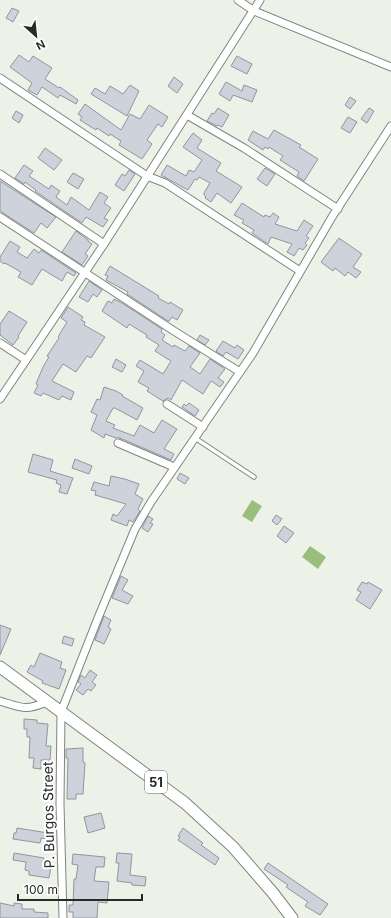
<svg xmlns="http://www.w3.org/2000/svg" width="391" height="918" viewBox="0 0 391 918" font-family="Inter,sans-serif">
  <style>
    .water { fill: #9abe7b }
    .building { fill: #cdd2db; stroke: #91959e }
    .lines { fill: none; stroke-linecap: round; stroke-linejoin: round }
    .service-casing { stroke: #80857d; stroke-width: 5.5 }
    .minor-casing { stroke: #80857d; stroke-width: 9 }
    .trunk-casing { stroke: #80857d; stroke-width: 13 }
    .service { stroke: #fff; stroke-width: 3.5 }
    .minor { stroke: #fff; stroke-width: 7 }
    .trunk { stroke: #fff; stroke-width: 11 }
    .labels { text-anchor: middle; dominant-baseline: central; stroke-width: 4; stroke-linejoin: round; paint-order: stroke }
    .shield { fill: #fff; stroke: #686a67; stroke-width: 1 }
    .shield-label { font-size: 13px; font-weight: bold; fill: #282a26 }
    .street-label { font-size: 14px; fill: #282a26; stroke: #fff }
  </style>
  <rect width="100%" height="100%" fill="#edf2e9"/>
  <g class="water">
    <path d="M252,500L262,506L252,522L242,516Z"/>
    <path d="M310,546L326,557L318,569L302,557Z"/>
  </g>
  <g class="building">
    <path d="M12,8L19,11L13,22L6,18Z"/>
    <path d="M19,55L29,62L33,56L52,68L45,79L59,88L60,87L78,100L76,104L60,95L58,98L42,87L37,95L28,90L32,83L10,67Z"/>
    <path d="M237,56L252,64L247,74L231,66Z"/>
    <path d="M174,77L183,84L177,93L168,86Z"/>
    <path d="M226,82L242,91L244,85L257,90L252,102L233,95L230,101L219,94Z"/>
    <path d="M130,85L139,91L127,116L91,94L95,88L105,94L110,86L123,94Z"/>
    <path d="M350,97L356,101L350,109L345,105Z"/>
    <path d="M85,104L121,130L130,114L140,119L149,105L168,117L162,127L158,124L147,140L152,144L142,159L119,145L121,141L110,134L109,136L97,128L96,130L80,120L82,117L78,114Z"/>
    <path d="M218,108L229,115L222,127L218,125L217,126L207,121L212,113L214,114Z"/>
    <path d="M369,108L374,111L367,123L361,119Z"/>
    <path d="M16,111L23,115L19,123L12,118Z"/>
    <path d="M348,117L357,122L350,133L341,128Z"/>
    <path d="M274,130L301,145L299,147L318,159L304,181L297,176L299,172L280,160L283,156L269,147L268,149L265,147L263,150L248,140L253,131L268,139Z"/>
    <path d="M193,133L202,140L197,148L221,163L216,171L242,187L231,203L217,193L211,202L205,198L206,197L204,195V193L210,183L199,177L197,180L195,179L188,190L161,175L167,165L186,176L189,170L194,172L202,160L183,147Z"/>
    <path d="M45,148L62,160L54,170L38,158Z"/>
    <path d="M24,165L33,171L29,176L49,189L51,185L60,191L56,197L67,205L71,197L89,210L100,192L108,197L104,203L111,208L104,218L108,220L103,227L86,217L82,223L35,191L36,190L25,182L24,184L15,178Z"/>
    <path d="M265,168L275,174L267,186L257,179Z"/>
    <path d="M129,170L135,174L124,191L115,185L122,174L125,176Z"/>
    <path d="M73,173L84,179L78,189L67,182Z"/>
    <path d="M0,181L56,217L47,228L41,223L34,233L0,211Z"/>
    <path d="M242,203L264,217L265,215L270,217L273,213L279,217L275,224L297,231L304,220L313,226L306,236L309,238L305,243L307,245L303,250L299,248L294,256L287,252L292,244L271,237L268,244L252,233L254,230L242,223L244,220L234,215Z"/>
    <path d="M76,231L88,240V241L92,244L85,254L88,256L82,265L62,252Z"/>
    <path d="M339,238L362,254L353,267L361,272L356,278L348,272L345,276L335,268L333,271L321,262Z"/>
    <path d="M10,241L20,247L17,252L27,258L34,249L39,253L41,250L76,273L74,276L67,272L62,281L42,269L32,285L18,277L21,272L5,263L4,264L0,261V257Z"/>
    <path d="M110,266L159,296L158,298L169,304L170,302L183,310L177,320L172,317L169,321H168L127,294L128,292L106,280L108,276L105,275Z"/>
    <path d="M89,281L102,290L97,297L93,294L88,302L79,297Z"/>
    <path d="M114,299L122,303L162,329L161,332L165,335L162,340L173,347L174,345L185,351L189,346L200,353L190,367L200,374L210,359L225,369L218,378L224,382L220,387L211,381L203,394L182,380L171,400L168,398L163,401L147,391L149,388L138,382L144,371L136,366L140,360L163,374L171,361L155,351L159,345L146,337L147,335L129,324L127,328L102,311L108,301L112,303Z"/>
    <path d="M68,307L83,317L81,320L85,322L84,325L105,337L91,358L87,356L76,372L63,364L52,381L74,392L71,400L62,396L59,400L43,393L41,396L34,393L38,385L36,384L43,367L49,357L47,356L59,338L58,337L67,322L61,318Z"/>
    <path d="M9,311L27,322L18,336L19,337L13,345L0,335V324Z"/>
    <path d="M200,335L209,340L205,345L197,340Z"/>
    <path d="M223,341L235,348L237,345L244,350L238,359L226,352L223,356L216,351Z"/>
    <path d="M116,359L126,365L122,372L112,367Z"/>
    <path d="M104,387L116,391L123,395L122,396L143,408L137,420L115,408H113L106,421L115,425L113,428L134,436L140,425L154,433L162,420L177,429L164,449L174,454L171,460L120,438H116L105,434L104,438L91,430L97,415L91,412L97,399L100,400Z"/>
    <path d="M189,403L199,410L195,416L182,407L184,404L186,406Z"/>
    <path d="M33,454L53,460L50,471L73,478L67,494L59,492L61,485L56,483L57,480L28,472Z"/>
    <path d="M75,459L92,466L89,474L72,468Z"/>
    <path d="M180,473L189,478L185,484L177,479Z"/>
    <path d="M111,476L125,479L139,484L135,494L143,499L138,509L140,511L133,522L129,520L127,526L111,520L113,514L117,516L126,504L95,495L96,491L91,490L94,482L109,486Z"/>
    <path d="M276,515L282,519L277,525L272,521Z"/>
    <path d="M148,516L153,519L150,523L153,524L148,532L142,528Z"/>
    <path d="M284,526L294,533L286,543L277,536Z"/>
    <path d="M121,576L128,580L122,590L133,596L128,604L112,598Z"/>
    <path d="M362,582L367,584L368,582L382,590L370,609L356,600L361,592L357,590Z"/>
    <path d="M104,616L111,620L108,627L111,629L104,644L95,640Z"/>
    <path d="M0,625L11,629L0,655Z"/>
    <path d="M64,636L74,639L72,646L62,643Z"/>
    <path d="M40,653L62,662L60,668L66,670L59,689L42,683L43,681L27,672L31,665L34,667Z"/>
    <path d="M90,670L97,675L92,682L96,685L91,691L88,689L83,695L76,690L81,684L78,682L81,675L85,678Z"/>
    <path d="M24,719L37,720V723L48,724L46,746H51L50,760H41V769L33,768L34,758H29L30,737H27V729H24Z"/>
    <path d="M83,748V762L85,763L83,794H76V799H67L68,758H66V749Z"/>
    <path d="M101,813L105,828L88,833L84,817Z"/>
    <path d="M17,828L48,833L47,839L41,838L40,843L13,839L14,833H16Z"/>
    <path d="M183,828L203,843L201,845L219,858L215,865L178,840L180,837L178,836Z"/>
    <path d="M14,853L44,858V861H46V866L51,867L49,878L29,875V871L25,870L26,862L13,860Z"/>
    <path d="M117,853L132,854L130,875L146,877L145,886L132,885V883L117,881L119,863H116Z"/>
    <path d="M73,854L105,857L104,867H96L94,881L109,882L107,903L98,902L97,918H73V912H69V905H73L74,879H76L78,865L72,864Z"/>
    <path d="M268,863L328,904L320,915L305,906L308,902L286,887L288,885L264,869Z"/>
    <path d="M0,903L14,906V903L22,904V909H34V912L48,913V918H0Z"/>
  </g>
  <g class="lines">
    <g class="service-casing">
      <path id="service" d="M195,438L254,477"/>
    </g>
    <g class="minor-casing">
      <g id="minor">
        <path d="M238,0L254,11L391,67"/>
        <path d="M0,78L147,176L165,183L300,271"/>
        <path d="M187,115L244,148L338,209"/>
        <path d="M0,174L104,244"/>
        <path d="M0,217L174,331L240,372"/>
        <path d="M0,343L26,360"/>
        <path d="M0,399L104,244L260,0"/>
        <path d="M167,404L203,427"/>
        <path d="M118,443L174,467"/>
        <path d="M0,701C23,708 24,711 47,702"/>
        <path d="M63,918L60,804L61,712L98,618L135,529L151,502L253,353L332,217L391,126"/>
      </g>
    </g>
    <g class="trunk-casing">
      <path id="trunk" d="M0,667L185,803L233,847L273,893L292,918"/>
    </g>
    <use href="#service" class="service"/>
    <use href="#minor" class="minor"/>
    <use href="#trunk" class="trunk"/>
  </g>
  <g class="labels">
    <rect class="shield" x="145" y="771" width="22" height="22" rx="3"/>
    <g class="shield-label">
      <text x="156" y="782">51</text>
    </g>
    <g class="street-label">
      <text transform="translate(48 815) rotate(-91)">P. Burgos Street</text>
    </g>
  </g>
  <g transform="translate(36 36) rotate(153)" stroke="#ffffff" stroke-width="3" paint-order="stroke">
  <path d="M0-3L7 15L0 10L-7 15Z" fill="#282a26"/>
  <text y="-6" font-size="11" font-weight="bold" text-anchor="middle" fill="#282a26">N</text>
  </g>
  <path d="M18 894v6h124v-6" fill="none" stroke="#282a26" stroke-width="2"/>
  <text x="24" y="894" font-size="12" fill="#282a26" stroke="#ffffff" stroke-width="3" paint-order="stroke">100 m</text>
</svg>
